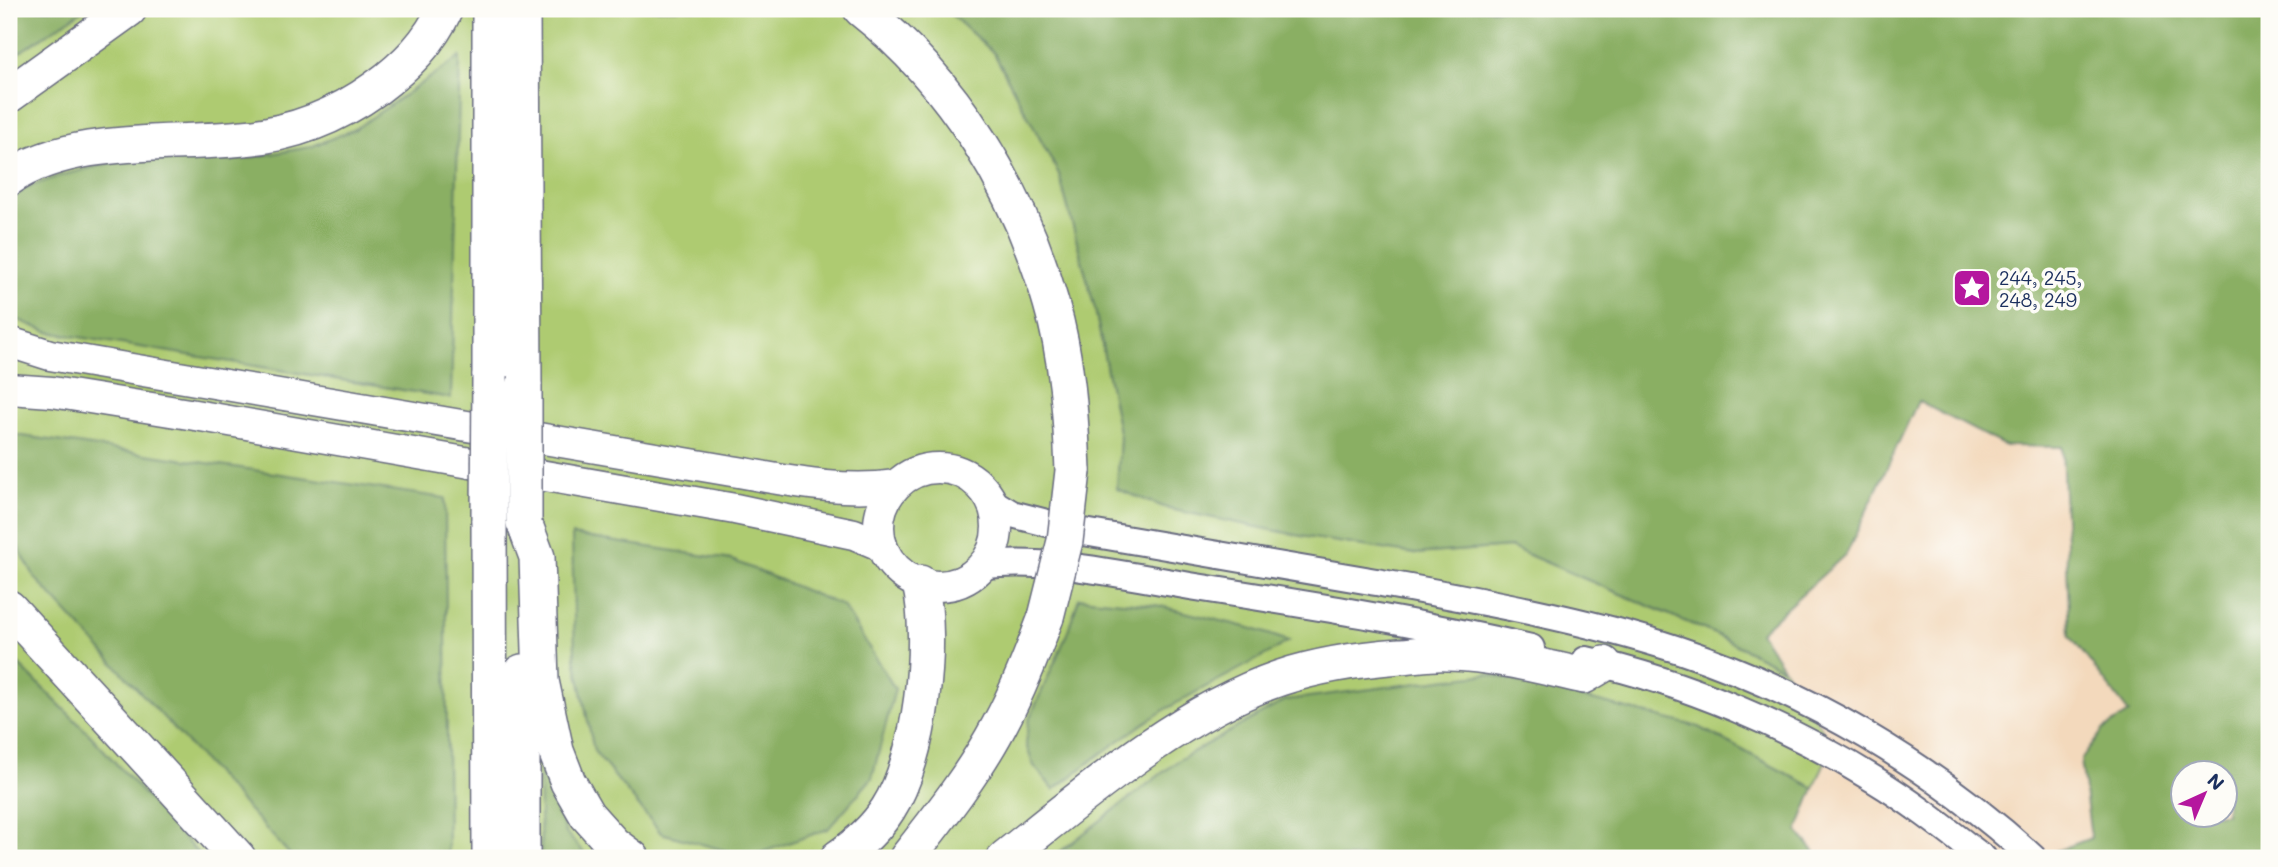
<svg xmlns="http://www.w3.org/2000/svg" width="2278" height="867" viewBox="0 0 2278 867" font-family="Mali,sans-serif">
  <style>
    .green { fill: #aecb71; stroke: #647d68; stroke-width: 2 }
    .forest { fill: #8aaf63; stroke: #526f60; stroke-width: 2; fill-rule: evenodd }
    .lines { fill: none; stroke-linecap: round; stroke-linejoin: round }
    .secondary-casing { stroke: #676a7f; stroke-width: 30 }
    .primary-casing { stroke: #676a7f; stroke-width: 33 }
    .highway-casing { stroke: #676a7f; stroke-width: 38 }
    .secondary { stroke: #fff; stroke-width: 26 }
    .primary { stroke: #fff; stroke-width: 30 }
    .highway { stroke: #fff; stroke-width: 35 }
    .highway-bridge-casing { stroke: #676a7f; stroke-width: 38; stroke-linecap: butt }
    .highway-bridge { stroke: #fff; stroke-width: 35 }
    .labels { text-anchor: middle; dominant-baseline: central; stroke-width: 7; stroke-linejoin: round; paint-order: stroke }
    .poi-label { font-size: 19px; fill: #1b2f5e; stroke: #fdfcf7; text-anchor: start }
  </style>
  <rect width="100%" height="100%" fill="#fdfcf7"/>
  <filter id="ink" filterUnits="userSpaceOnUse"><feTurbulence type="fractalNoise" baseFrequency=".0143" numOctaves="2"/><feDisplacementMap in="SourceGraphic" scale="14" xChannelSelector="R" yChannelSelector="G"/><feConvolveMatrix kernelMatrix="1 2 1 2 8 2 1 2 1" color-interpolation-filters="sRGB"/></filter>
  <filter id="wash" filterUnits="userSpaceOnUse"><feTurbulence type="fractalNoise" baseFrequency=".00686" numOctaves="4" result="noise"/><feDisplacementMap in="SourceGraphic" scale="28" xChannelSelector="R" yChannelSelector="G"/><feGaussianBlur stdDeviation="1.57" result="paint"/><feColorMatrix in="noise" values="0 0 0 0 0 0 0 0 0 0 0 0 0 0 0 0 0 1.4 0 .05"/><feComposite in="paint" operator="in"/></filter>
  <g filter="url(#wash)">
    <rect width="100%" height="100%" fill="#f3d9bc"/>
    <path class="green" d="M85,9H945L994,53L1059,174L1095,309L1120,437L1118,489L1415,554L1510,547L1715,634L1784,669L1832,745L1814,788L1699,727L1286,700L1179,760L1052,858H202L91,736L9,655V59Z"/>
    <g class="forest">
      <path d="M9,9H85L9,59Z"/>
      <path d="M945,9H2269V858H2064L2056,851L2091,838L2081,760L2104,729L2129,713L2070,636L2062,447L2005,446L1918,401L1847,553L1760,632L1784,669L1715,634L1510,547L1415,554L1306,537L1169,509L1117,489L1120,437L1095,309L1059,174L994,53ZM2226,772V814H2184V772Z"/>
      <path d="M460,57L451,398L48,332L9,316V203L23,189L59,176L130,158L230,161L310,147L355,129Z"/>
      <path d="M9,434L445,498L448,858H293L36,579L9,532Z"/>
      <path d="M572,535L732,560L843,606L895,689L872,778L828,829L749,857L661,833L594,751L575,658Z"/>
      <path d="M1079,598L1156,605L1250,628L1289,641C1248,667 1203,686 1163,711C1125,735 1089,762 1054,790L1034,766L1026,745L1028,722L1065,639Z"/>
      <path d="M9,655L91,736L202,858H9Z"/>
      <path d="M1488,674L1699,727L1814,788L1797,831L1820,858H1052L1179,760L1286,700Z"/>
      <path d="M539,762L566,833L589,858H541Z"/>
    </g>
  </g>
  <g filter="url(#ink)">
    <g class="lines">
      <g class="secondary-casing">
        <g id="secondary">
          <path d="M992,502L1012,514L1078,531C1174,547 1269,564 1365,580C1471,599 1577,617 1679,650C1809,693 1932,766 2033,858"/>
          <path d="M984,565C1052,558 1123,575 1190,586C1304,604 1418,622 1531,648"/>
          <path d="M1586,660C1685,682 1788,726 1875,780C1913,803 1948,831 1983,858"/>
        </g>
      </g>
      <g class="primary-casing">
        <g id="primary">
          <path d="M9,342L50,355L114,366L732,471C786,480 840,493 895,485"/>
          <path d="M9,389L52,392L189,414L735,509L854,534L882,546"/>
          <circle cx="938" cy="527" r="59"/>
        </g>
      </g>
      <g class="highway-casing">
        <g id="highway">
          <path d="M522,9L524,386"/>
          <path d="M861,9C954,82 1019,190 1051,303C1067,356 1071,417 1073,471"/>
          <path d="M9,95L129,9"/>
          <path d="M9,178C72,135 170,146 243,138C293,134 336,117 376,88C406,66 430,42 445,9"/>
          <path d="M490,376V9"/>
          <path d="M489,519L490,858"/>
          <path d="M524,522L537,557L541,681L556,751L568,782L587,815L613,844L632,858"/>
          <path d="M9,608L238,858"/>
          <path d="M522,858V672"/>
          <path d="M838,858C857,845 876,828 888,809C921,758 934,642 920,583"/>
          <path d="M907,858C940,816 974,773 999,726C1018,691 1032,654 1046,617"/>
          <path d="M1005,858C1085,794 1182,711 1280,678C1319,665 1359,659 1400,656C1416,655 1432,652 1448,653C1494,654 1540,666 1584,676L1604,664"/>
        </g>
      </g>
      <use href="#secondary" class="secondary"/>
      <use href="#primary" class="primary"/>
      <use href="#highway" class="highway"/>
      <g class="highway-bridge-casing">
        <g id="highway-bridge">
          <path d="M524,386V522"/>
          <path d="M489,519L490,376"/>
          <path d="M1046,617L1065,541L1073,471"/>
        </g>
      </g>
      <use href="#highway-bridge" class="highway-bridge"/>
    </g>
  </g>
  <defs>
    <g id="sight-square" transform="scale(2.0125)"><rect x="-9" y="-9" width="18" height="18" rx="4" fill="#b5179e" stroke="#fdfcf7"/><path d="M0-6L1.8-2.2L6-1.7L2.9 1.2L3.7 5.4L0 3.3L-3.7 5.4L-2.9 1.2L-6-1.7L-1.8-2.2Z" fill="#fff"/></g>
  </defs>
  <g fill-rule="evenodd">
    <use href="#sight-square" x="1972" y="288"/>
  </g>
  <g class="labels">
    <g class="poi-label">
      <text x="1999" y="277">244, 245,<tspan x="1999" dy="22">248, 249</tspan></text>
    </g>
  </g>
  <rect width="2278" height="867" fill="none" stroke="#fdfcf7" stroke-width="35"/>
  <g transform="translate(2204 794) rotate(44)"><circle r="33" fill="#fdfcf7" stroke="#a3aaba" stroke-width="2"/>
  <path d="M0-5L12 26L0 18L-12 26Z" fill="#b5179e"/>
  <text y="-10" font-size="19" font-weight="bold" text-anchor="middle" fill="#1b2f5e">N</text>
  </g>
</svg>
